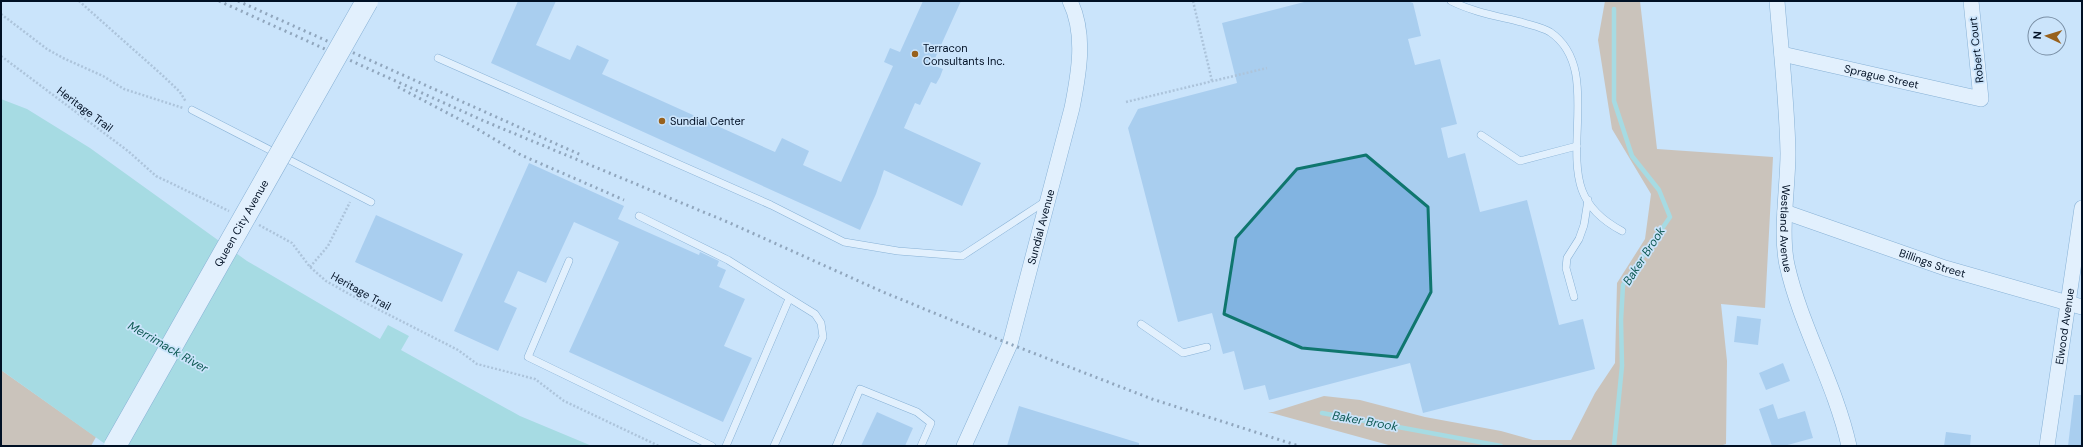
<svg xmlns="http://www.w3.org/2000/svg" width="2083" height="447" viewBox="0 0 2083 447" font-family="'DM Sans',sans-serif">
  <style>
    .forest { fill: #cb9c6d }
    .water { fill: #7bd0c6 }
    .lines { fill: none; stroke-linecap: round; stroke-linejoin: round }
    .stream { stroke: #7bd0c6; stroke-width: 4.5 }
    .building { fill: #82b4e1 }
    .lane-casing { stroke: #3775a8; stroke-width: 8 }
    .street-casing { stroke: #3775a8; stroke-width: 16 }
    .path { stroke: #889eb4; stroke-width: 2.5; stroke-dasharray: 2 2; stroke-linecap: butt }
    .lane { stroke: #fff; stroke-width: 7 }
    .street { stroke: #fff; stroke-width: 15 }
    .rail { stroke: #495c71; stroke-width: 3; stroke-dasharray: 2 4; stroke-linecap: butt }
    .primary-bridge-casing { stroke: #3775a8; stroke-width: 23; stroke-linecap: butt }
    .primary-bridge { stroke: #fff; stroke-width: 22 }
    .marked { fill: none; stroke: #0f766e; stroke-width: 3; stroke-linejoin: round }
    .poi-dot { fill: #98611c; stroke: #cbe4fb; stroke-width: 1.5 }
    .labels { text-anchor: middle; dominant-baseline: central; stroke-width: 3.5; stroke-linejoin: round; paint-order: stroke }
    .poi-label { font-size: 11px; fill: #001024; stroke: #cbe4fb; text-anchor: start }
    .street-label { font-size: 11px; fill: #001024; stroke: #cbe4fb }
    .water-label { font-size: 12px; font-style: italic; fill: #0d5852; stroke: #cbe4fb }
  </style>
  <rect width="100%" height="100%" fill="#cbe4fb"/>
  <g class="forest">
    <path d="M1605,1H1640L1657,149L1773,157L1765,308L1721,304L1727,361L1726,444L1720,446H1392L1268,412H1273L1324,396L1360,400L1425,417L1501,431L1533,440H1571L1595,393L1615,363L1617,283L1645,239L1651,194L1612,129L1598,40Z"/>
    <path d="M1,370L96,437L91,446H1Z"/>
  </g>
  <path class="water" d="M1,99L27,109L90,148L247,261L380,339L388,325L409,336L401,350L520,416L592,446H108L1,370Z"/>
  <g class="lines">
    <g class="stream">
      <path d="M1322,413L1501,446"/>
      <path d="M1614,446L1622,366L1621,320L1623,285L1670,217L1659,190L1632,156L1614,101V9"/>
    </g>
  </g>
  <g class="building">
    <path d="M518,1H556L536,45L570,60L577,45L609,60L602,74L775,152L782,138L809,151L803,165L841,182L893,66L884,62L890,48L900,52L923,1H961L932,65L943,69L940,77L936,84L931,82L920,105L915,103L904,128L981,163L962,206L884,170L876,194L860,230L491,63Z"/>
    <path d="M1308,1H1407L1413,3L1421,36L1408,39L1415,65L1440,59L1457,124L1441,128L1448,158L1465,153L1480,212L1527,200L1559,325L1583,319L1595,369L1423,413L1410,363L1269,400L1265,385L1244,390L1234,351L1223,354L1212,313L1178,322L1128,128L1138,109L1237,83L1222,23Z"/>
    <path d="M529,163L624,206L618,219L699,255L700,252L719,261L717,266L726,270L719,287L745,299L724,346L752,358L723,422L569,352L619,242L574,222L546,283L518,271L504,302L517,308L498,351L454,331Z"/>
    <path d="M376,215L463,254L442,302L355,262Z"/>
    <path d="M1737,316L1761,319L1758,345L1734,342Z"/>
    <path d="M1783,363L1790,381L1766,390L1759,373Z"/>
    <path d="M2074,395H2082V446H2068Z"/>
    <path d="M1773,404L1778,419L1805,411L1813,438L1784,446H1772L1759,409Z"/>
    <path d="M1019,406L1139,443V446H1007Z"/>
    <path d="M877,412L913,428L905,446H861Z"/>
    <path d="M1946,432L1971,435L1970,446H1944Z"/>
  </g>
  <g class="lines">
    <g class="lane-casing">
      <g id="lane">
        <path d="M1451,1C1473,12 1497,16 1521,22C1530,25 1542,27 1550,32C1599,65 1565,143 1582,190C1589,209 1605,222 1622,231"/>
        <path d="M438,58L771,205L844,242L898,251L962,256L1046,201"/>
        <path d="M192,110L371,202"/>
        <path d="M1481,135L1520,161L1577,146"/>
        <path d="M639,216L728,260L815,314L821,323L823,337L774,446"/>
        <path d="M569,261L528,357L712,446"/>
        <path d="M1574,297L1566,268L1567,258L1579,239L1584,225L1588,200"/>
        <path d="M1141,324L1183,353L1207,347"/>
        <path d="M726,446L789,299"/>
        <path d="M836,446L860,389L917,412L931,423L921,446"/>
      </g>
    </g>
    <g class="street-casing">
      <g id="street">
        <path id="s1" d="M1777,1C1781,51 1787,102 1788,153C1788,187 1780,232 1787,265C1801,327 1835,383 1849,446"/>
        <path id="s2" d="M1782,54L1981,99L1971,1"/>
        <path id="s3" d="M1785,212L1945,268L2082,307"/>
        <path id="s4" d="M964,446L1010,344L1072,108C1079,73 1086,34 1070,1"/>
        <path id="s5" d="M2047,446L2082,208"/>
      </g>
    </g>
    <g class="path">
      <path d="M79,1L161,74L180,92L186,102"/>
      <path d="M1193,1L1212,81"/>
      <path d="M1,14L47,49L63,58L103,76L124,89L183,108"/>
      <path d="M1,56L128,151L156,176L229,211"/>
      <path d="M1126,102L1267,68"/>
      <path d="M259,225L292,243L310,267L326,281L360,300L458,350L477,364L535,379L564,401L659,446"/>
      <path d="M310,267L328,246L350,202"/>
    </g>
    <use href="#lane" class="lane"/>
    <use href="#street" class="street"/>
    <g class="rail">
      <path d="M219,1L484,121L730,223L883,292L1010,344L1152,399L1299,446"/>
      <path d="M238,1L581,155"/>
      <path d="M398,87L474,127L521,155L624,200"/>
    </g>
    <g class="primary-bridge-casing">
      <g id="primary-bridge">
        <path id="s6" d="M115,446L367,1"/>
      </g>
    </g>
    <use href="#primary-bridge" class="primary-bridge"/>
  </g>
  <path d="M0 0H2083V447H0ZM1366,155L1428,207L1431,292L1397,357L1302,348L1224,314L1236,238L1297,169Z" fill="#cbe4fb" fill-opacity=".55" fill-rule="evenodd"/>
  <path class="marked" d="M1366,155L1428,207L1431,292L1397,357L1302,348L1224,314L1236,238L1297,169Z"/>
  <g class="poi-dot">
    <circle cx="915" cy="54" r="4"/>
    <circle cx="662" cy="121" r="4"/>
  </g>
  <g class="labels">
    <g class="poi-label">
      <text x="923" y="48">Terracon<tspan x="923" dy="13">Consultants Inc.</tspan></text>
      <text x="670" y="121">Sundial Center</text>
    </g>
    <g class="street-label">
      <text transform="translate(1976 50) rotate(-96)">Robert Court</text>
      <text stroke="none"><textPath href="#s2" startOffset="102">Sprague Street</textPath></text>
      <text transform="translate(85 109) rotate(37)">Heritage Trail</text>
      <text stroke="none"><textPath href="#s6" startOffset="256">Queen City Avenue</textPath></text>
      <text stroke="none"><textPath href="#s4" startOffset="233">Sundial Avenue</textPath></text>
      <text stroke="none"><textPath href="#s1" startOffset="228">Westland Avenue</textPath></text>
      <text stroke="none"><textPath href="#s3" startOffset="156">Billings Street</textPath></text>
      <text transform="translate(361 291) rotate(29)">Heritage Trail</text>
      <text stroke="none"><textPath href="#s5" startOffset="121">Elwood Avenue</textPath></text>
    </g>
    <g class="water-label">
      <text transform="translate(1644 256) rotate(-57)">Baker Brook</text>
      <text transform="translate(168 347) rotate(30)">Merrimack River</text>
      <text transform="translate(1365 421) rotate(10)">Baker Brook</text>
    </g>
  </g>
  <rect width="2083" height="447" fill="none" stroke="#001024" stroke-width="4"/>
  <g transform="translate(2047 36) rotate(274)"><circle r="19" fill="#cbe4fb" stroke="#7a8fa5"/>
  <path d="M0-3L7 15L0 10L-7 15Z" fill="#98611c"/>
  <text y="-6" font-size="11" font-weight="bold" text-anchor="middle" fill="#001024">N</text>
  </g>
</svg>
